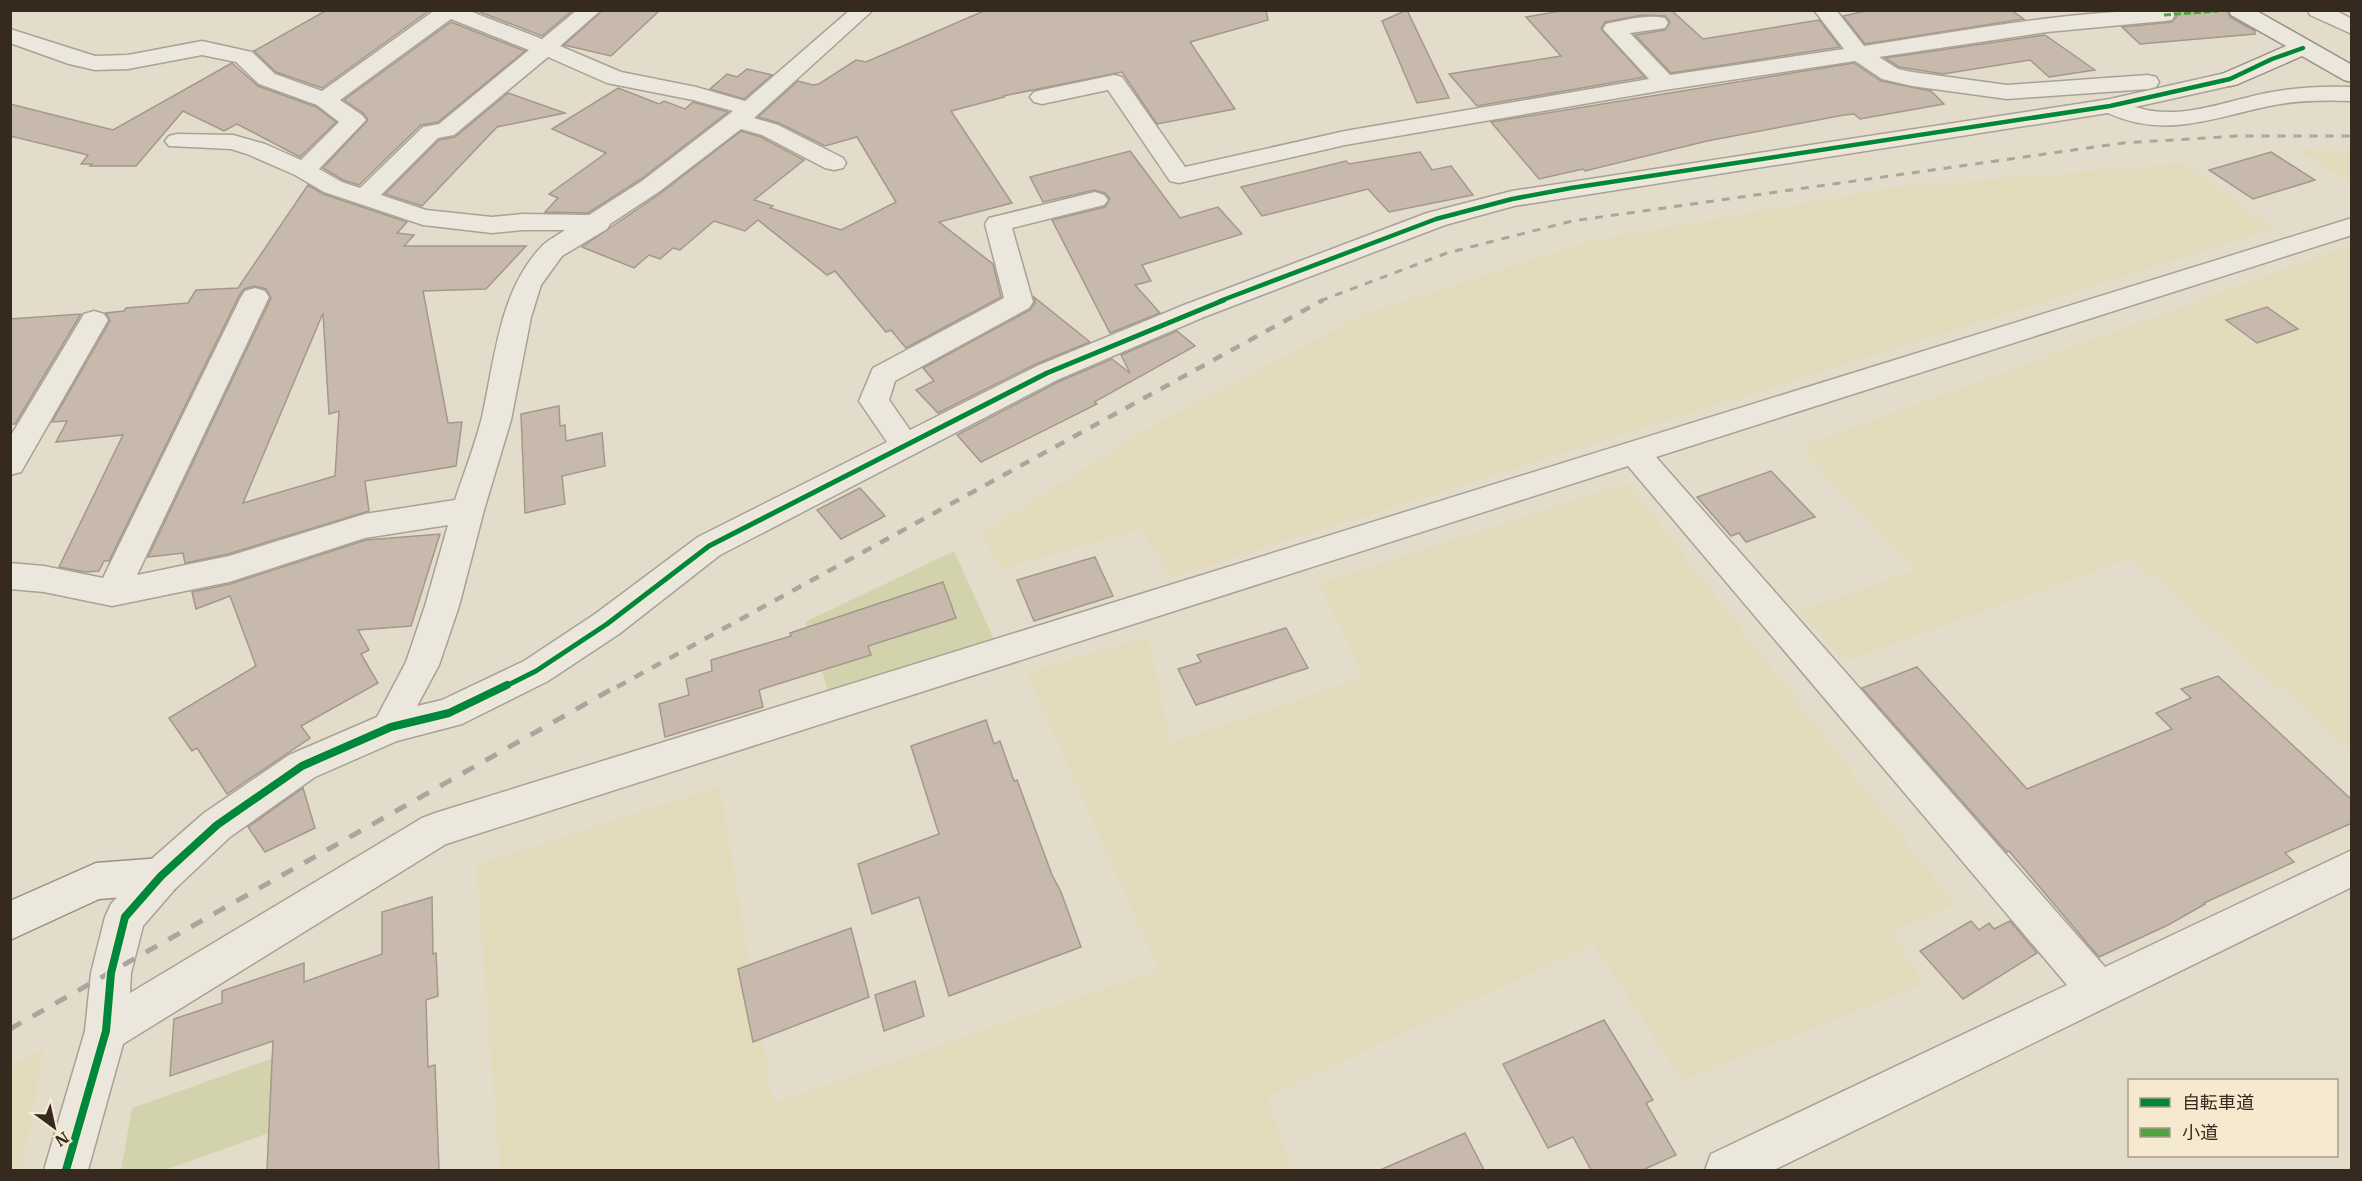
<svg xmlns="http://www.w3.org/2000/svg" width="2362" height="1181" viewBox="0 0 2362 1181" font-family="'IBM Plex Serif','Noto Sans JP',serif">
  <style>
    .farmland { fill: #e3dbbb }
    .green { fill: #d2d3ad }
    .building { fill: #c7baac; stroke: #a3988b; stroke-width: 1.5; fill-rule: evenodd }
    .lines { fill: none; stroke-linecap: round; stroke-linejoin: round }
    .street-casing { stroke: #a8a195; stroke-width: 3 }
    .secondary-casing { stroke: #989084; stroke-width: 3 }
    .street { fill: #ebe7dd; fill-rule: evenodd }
    .secondary { fill: #ebe7dd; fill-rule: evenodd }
    .rail-far2 { stroke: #aaa69d; stroke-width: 3; stroke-dasharray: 8 8; stroke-linecap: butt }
    .rail-far1 { stroke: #aaa69d; stroke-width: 4.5; stroke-dasharray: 10 10; stroke-linecap: butt }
    .rail { stroke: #aaa69d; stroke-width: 5; stroke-dasharray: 13 13; stroke-linecap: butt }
    .quiet { stroke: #53a341; stroke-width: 3; stroke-dasharray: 7 3; stroke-linecap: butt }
    .cycleway-far2-casing { stroke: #f5ead0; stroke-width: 8 }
    .cycleway-far1-casing { stroke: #f5ead0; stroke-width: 9 }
    .cycleway-casing { stroke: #f5ead0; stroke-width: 11 }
    .cycleway-far2 { stroke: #00873e; stroke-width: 4.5 }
    .cycleway-far1 { stroke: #00873e; stroke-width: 5 }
    .cycleway { stroke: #00873e; stroke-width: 8 }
  </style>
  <rect width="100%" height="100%" fill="#e3dccb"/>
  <g class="farmland">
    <path d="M2296,149L2351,151V183Z"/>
    <path d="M2184,163L2274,229L1171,577L1141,529L1002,569L981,534L1145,430L1365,314L1590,241L1891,188Z"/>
    <path d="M2351,245V750L2131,558L1845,661L1799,611L1916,570L1800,447Z"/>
    <path d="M1628,483L1955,905L1891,931L1924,984L1682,1080L1593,944L1267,1097L1292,1170H500L476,865L720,786L773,1103L1159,970L1027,673L1148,636L1171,743L1364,677L1319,583Z"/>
    <path d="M44,1048L22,1170H11V1065Z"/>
  </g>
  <g class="green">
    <path d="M954,551L997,646L832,702L805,622Z"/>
    <path d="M294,1051L288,1126L165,1170H121L132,1108Z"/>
  </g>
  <g class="building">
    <path d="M327,10H430L322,88L276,72L254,51Z"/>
    <path d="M475,10H573L542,36Z"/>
    <path d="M603,10H660L611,56L564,45Z"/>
    <path d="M986,10H1266L1268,20L1190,42L1235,109L1157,124L1122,72L1003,96L1004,97L951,111L1012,203L939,222L993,264L1001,297L906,348L891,330L886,332L835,271L827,275L758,220L745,231L714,221L680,250L673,248L660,259L649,255L634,268L582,247L661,193L741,131L761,137L804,160L754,200L773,206L770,208L841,230L896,202L857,137L825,146L779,123L758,117L798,81L813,85L819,84L856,60L866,62Z"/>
    <path d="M1407,10L1449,98L1417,103L1382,21Z"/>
    <path d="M1566,10H1671L1703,39L1819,20L1840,47L1671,73L1635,35L1665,30L1670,22L1665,16L1643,15L1605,22L1601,29L1645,77L1477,106L1449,74L1561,56L1526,17Z"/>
    <path d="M1871,10H2011L2024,19L1865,44L1843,16Z"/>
    <path d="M2175,10H2227L2230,17L2255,31V34L2140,44L2122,27L2172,22L2177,16Z"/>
    <path d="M451,22L525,51L438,122L421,125L359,185L343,180L323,168L368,120L363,113L344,100Z"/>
    <path d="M2045,35L2095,70L2049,77L2030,60L1943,74L1899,67L1885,58Z"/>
    <path d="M232,63L258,86L316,107L336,122L300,157L237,124L224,131L183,111L136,166H90L92,164H81L88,155L10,136V104L113,130Z"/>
    <path d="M1854,63L1881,81L1931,91L1944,104L1860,119L1854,114L1844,115L1707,141L1585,171L1583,169L1539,179L1491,122Z"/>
    <path d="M747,69L772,75L744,99L710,89L727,74L737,77Z"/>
    <path d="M618,88L659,104L664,101L685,109L693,102L728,112L641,179L588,213L545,212L558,198L549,194L606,153L552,129Z"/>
    <path d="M508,93L565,113L497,127L422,206L385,194L439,140L455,137Z"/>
    <path d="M1130,151L1180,218L1218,207L1242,234L1142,265L1151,281L1135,285L1160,313L1110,333L1052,220L1105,207L1110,199L1105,193L1094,190L1043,202L1030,177Z"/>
    <path d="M1420,152L1432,170L1451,166L1473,195L1389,212L1368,189L1262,216L1241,187L1346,161L1349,164Z"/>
    <path d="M2271,152L2315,180L2253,199L2209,170Z"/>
    <path d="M308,185L323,194L407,222L397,233L414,235L404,246H526L486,289L423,291L448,423L462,422L456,466L365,481L369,511L228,554L185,563L183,553L148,557L271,298L266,289L254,286L244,289L239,296L109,561H104L99,571L85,572L59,567L123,435L56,442L67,421L52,422L110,321L106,313L124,311L126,308L188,303L196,290L238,288ZM323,313L329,414L339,411L335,476L243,503Z"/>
    <path d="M1034,297L1090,342L1036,364L938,413L916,390L934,381L923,368L1030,310L1035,303Z"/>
    <path d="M2267,307L2298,329L2257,343L2226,320Z"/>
    <path d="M81,314L15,424H10V319Z"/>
    <path d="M1177,331L1195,346L1094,402L1097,404L981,462L957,435L1058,382L1112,359L1130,373L1121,355Z"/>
    <path d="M559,406L560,426L565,425L566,441L602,433L605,466L562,476L565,504L525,513L521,414Z"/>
    <path d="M1771,471L1815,517L1746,542L1739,533L1731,536L1697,497Z"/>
    <path d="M860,488L885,516L841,539L817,510Z"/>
    <path d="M440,534L411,626L358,630L369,650L361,654L378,683L301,726L310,738L227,794L197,748L192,751L169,718L256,666L230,596L196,609L192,592L230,584L366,540Z"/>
    <path d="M1095,557L1113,596L1034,621L1017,580Z"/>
    <path d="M943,582L956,618L868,646L871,655L759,690L763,707L665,737L659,704L689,695L686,679L712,671L711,660L791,636L790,633Z"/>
    <path d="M1286,628L1308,668L1196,705L1178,669L1201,662L1197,655Z"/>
    <path d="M1917,667L2027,789L2172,729L2156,713L2191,698L2181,689L2218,676L2352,800V823L2285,853L2294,862L2204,903L2205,904L2168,925L2099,957L2009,851L2007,852L1862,688Z"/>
    <path d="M986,720L994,744L1000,741L1014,781L1017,780L1052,875L1061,892L1081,947L949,996L919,897L872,914L858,864L939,834L911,746Z"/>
    <path d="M303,788L315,828L265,852L248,827Z"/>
    <path d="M432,897L433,954L436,953L438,996L426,1000L428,1067L435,1065L439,1170H267L273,1041L170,1076L174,1019L222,1003V991L304,963V982L382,954V912Z"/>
    <path d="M1971,921L1979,930L1989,923L1994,929L2010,921L2037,953L1963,999L1920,951Z"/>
    <path d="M851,928L869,997L753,1042L738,969Z"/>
    <path d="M915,981L924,1016L884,1031L875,995Z"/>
    <path d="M1604,1020L1653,1100L1646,1103L1676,1155L1643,1170H1591L1573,1137L1548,1148L1503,1064Z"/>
    <path d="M1465,1133L1484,1170H1380Z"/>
  </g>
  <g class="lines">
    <g class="street-casing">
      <g id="street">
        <path d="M435,10H467L542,39L577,10H601L560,46L621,72L696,87L745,101L850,10H873L754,118L778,125L843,158L846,163L843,168L834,170L825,168L762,135L741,129L660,191L610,224L607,229L562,256L541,285L531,317L511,420L484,510L459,606L439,665L417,706L442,700L524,661L595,614L698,537L887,442L859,401L873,368L1004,298L985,224L989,218L1095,192L1104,195L1108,200L1104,205L1012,228L1033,302L1029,308L895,381L889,400L910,430L1037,366L1184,305L1427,213L1512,191L2110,99L2230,72L2238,74L2241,79L2238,84L2135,107C2181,122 2227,100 2272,92C2299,87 2324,86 2352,87V101C2324,100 2297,100 2269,106C2213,118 2164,139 2108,113L1514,206L1445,225L1204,317L1057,380L720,555L619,634L548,681L462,724L397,741L315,777L230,837L175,889L143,926L131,973L130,993L422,818L435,813L2352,218V235L1656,457L2105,967L2352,850V887L1774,1170H1705L1711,1154L2067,985L1628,466L446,844L123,1044L88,1170H44L85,1031L91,973L105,917L111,904L147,863L204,813L289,755L377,717L406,662L425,606L448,525L365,538L229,582L112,606L44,592L10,589V563L44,566L103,578L241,297L245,291L255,288L265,291L269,297L137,575L229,556L365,514L455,500C464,473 475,445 482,417C495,359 499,291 542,246C548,240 558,235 565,230H522L492,233L423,225L324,192L295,175L247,154L231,149L169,146L165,141L169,136L177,134L233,135L265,144L301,160L339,122L317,105L259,84L236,62L202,55L128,69L95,70L69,64L10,43V29L95,56L128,55L202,41L252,52L275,74L322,91ZM451,19L529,50L439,124L423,127L360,188L342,182L319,169L366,120L362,115L340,100ZM548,57L607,83L693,100L733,111L642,181L589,215L522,214L492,217L426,210L381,195L438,138L454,135Z"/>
        <path d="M1814,10H1836L1864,46C1966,31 2068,10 2172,10L2175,15L2172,20L2164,21L2047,32L1879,57L1898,69L1912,72L2007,85L2148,75L2156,77L2159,82L2156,87L2148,89L2007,99L1912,86L1882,79L1855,61L1665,90L1345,145L1179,183L1170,181L1108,90L1042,104L1034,102L1030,97L1034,92L1042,90L1114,75L1122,77L1185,167L1345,131L1649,79L1603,29L1606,24C1623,20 1648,14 1665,18L1668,23L1665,28L1630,33L1670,75L1844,49Z"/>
        <path d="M2308,10H2335L2352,19V34L2310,15Z"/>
        <path d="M94,311L104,314L108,320L21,472L10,475V437L84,314Z"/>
      </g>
    </g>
    <g class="secondary-casing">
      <g id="secondary">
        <path d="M2229,10H2255L2352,65V82L2344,80L2302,56L2238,84L2230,86L2222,84L2219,79L2222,74L2286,46L2231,15Z"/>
        <path d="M161,858L175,863L180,876L175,889L161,894L99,899L10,940V901L96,863Z"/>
      </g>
    </g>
    <use href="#street" class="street"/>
    <use href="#secondary" class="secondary"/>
    <path class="rail-far2" d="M1320,301L1447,253L1572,221L2123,143L2237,136H2352"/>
    <path class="rail-far1" d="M617,687L1323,300"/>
    <path class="rail" d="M10,1029L619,685"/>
    <path class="quiet" d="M2164,15L2218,11"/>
    <g class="cycleway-far2-casing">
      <path id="cycleway-far2" d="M1220,301L1436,219L1512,199L1571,188L2110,106L2230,79L2272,59L2303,48"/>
    </g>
    <g class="cycleway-far1-casing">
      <path id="cycleway-far1" d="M504,687L536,671L607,624L709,546L1047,373L1224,300"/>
    </g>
    <g class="cycleway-casing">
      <path id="cycleway" d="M66,1170L106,1031L111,973L125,917L161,876L217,825L302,766L391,727L449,713L507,685"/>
    </g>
    <use href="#cycleway-far2" class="cycleway-far2"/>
    <use href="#cycleway-far1" class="cycleway-far1"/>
    <use href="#cycleway" class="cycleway"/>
  </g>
  <rect width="2362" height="1181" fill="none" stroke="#36291d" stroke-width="24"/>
  <rect x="2128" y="1079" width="210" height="78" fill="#f5ead0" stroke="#a99d88" stroke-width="1.5"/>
  <rect x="2140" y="1098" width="30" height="9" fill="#00873e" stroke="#a99d88" stroke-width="1.5"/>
  <text x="2182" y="1109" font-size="18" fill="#36291d">自転車道</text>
  <rect x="2140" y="1128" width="30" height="9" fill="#53a341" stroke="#a99d88" stroke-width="1.5"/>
  <text x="2182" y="1139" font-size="18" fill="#36291d">小道</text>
  <g transform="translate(54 1127) rotate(147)" stroke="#f5ead0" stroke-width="4.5" paint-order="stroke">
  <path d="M0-4.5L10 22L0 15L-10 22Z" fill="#36291d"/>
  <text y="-9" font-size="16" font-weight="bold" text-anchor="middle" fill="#36291d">N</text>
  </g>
</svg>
